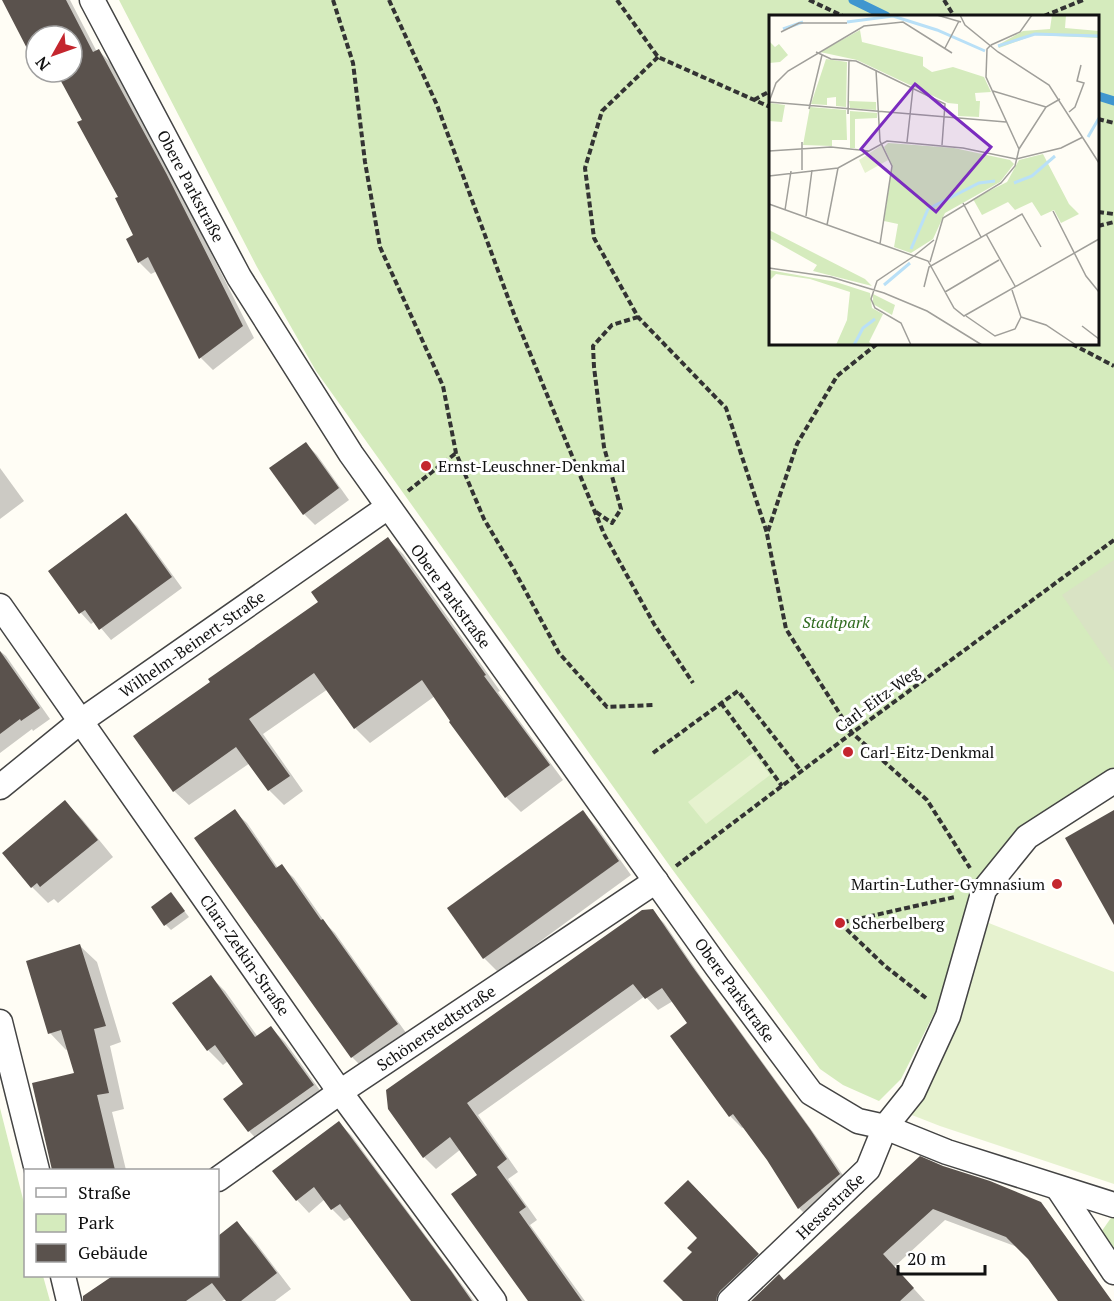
<svg xmlns="http://www.w3.org/2000/svg" width="1114" height="1301" viewBox="0 0 1114 1301" font-family="'PT Serif',serif">
  <style>
    .green { fill: #d5ebbd; fill-rule: evenodd }
    .cemetery { fill: #d9e3c4 }
    .pitch { fill: #e6f2cf }
    .shadow { fill: #0003 }
    .lines { fill: none; stroke-linecap: round; stroke-linejoin: round }
    .stream { stroke: #3f96cf; stroke-width: 9 }
    .building { fill: #5a524d }
    .minor-casing { stroke: #444; stroke-width: 27 }
    .path { stroke: #333; stroke-width: 4; stroke-dasharray: 6 3; stroke-linecap: butt }
    .minor { stroke: #fff; stroke-width: 24 }
    .poi-dot { fill: #c4262e; stroke: #fff; stroke-width: 2 }
    .labels { text-anchor: middle; dominant-baseline: central; stroke-width: 6; stroke-linejoin: round; paint-order: stroke }
    .street-label { font-size: 16px; fill: #111; stroke: #fff }
    .poi-label { font-size: 16px; fill: #111; stroke: #fff; text-anchor: start }
    .park-label { font-size: 16px; font-style: italic; fill: #2f6b1f; stroke: #fff }
    .inset-river { fill: none; stroke: #b9e0f7; stroke-width: 3 }
    .inset-road { fill: none; stroke: #a09f9a; stroke-width: 1.5 }
    .view { fill: #7b2cbf; fill-opacity: 0.15; stroke: #7b2cbf; stroke-width: 3 }
    .inset-edge { fill: none; stroke: #111; stroke-width: 3 }
  </style>
  <rect width="100%" height="100%" fill="#fffdf5"/>
  <g class="green">
    <path d="M119,0H1114V767L1025,833L988,866L969,914L945,992L901,1079L879,1101L843,1085L820,1069L672,869L316,371L257,267ZM770,16H1098V344H770Z"/>
    <path d="M0,1108L25,1207L26,1276H43L50,1301H0Z"/>
    <path d="M1113,1215H1114V1255L1099,1235Z"/>
  </g>
  <path class="cemetery" d="M1114,560V671L1062,595Z"/>
  <g class="pitch">
    <path d="M753,753L770,775L706,824L688,802Z"/>
    <path d="M976,918L1114,972V1184L940,1126L899,1110Z"/>
  </g>
  <g class="shadow">
    <path d="M3,0H70L97,52L99,51L111,63L177,186L254,338L213,370L201,358L157,271L151,274L139,262L135,236L120,197L84,121L58,72H72V36H36V62Z"/>
    <path d="M306,444L317,455L349,500L315,525L304,514Z"/>
    <path d="M0,468L24,501L0,519Z"/>
    <path d="M126,515L137,526L182,588L111,640L95,621L91,624L81,613Z"/>
    <path d="M388,539L403,554L500,691L498,692L563,780L521,812L506,797L435,696L370,743L355,728L328,689L263,734L303,791L284,805L269,790L250,763L189,805L174,791L320,602Z"/>
    <path d="M0,651L6,656L50,719L33,731L32,729L0,753Z"/>
    <path d="M65,802L82,819L113,857L58,903L54,899L48,903L32,887Z"/>
    <path d="M234,811L247,823L278,868L281,866L294,878L327,925L335,933L409,1037L364,1069L352,1057L196,838Z"/>
    <path d="M583,812L596,826L631,875L498,972L484,958L449,909Z"/>
    <path d="M171,894L189,917L171,930L166,925Z"/>
    <path d="M652,911L664,923L703,980L821,1143L851,1187L811,1220L799,1208L768,1159L744,1127L742,1128L730,1116L672,1036L689,1023L673,1001L658,1010L645,996L478,1115L518,1172L508,1179L537,1220L530,1225L585,1301H529L479,1175L461,1149L436,1169L424,1157L389,1109Z"/>
    <path d="M80,946L97,962L121,1042L110,1046L124,1109L112,1112L126,1170H54L33,1084L76,1075L68,1049L66,1050L50,1033Z"/>
    <path d="M211,977L225,991L258,1037L271,1028L285,1042L327,1100L263,1146L249,1131L246,1085L228,1061L223,1065L208,1050L174,1003Z"/>
    <path d="M339,1123L351,1135L474,1301H413L351,1217L344,1221L332,1209L325,1199L309,1213L297,1200L274,1171Z"/>
    <path d="M920,1158L1040,1203L1048,1211H1046L1110,1301H1060L1029,1258L1020,1248L945,1220L894,1267L925,1301H753L784,1282Z"/>
    <path d="M700,1193L769,1267L734,1301H685L694,1252L699,1238Z"/>
    <path d="M237,1223L252,1238L291,1289L275,1301H227L226,1299L222,1301H86L218,1276V1238Z"/>
  </g>
  <g class="lines">
    <g class="stream">
      <path d="M853,0L886,16"/>
      <path d="M1098,96L1114,101"/>
    </g>
  </g>
  <g class="building">
    <path d="M2,0H66L93,52L99,49L166,173L243,326L199,359L148,257L138,263L126,239L133,235L115,198L118,197L77,122L82,120L56,72H72V36H36V60L34,62Z"/>
    <path d="M306,442L339,488L303,515L269,468Z"/>
    <path d="M126,513L172,577L99,630L85,610L79,614L48,571Z"/>
    <path d="M388,537L486,675L484,676L550,765L505,798L449,722L450,721L422,680L354,729L314,673L249,719L290,776L268,791L236,747L173,792L133,736L210,682L208,679L318,602L311,592Z"/>
    <path d="M0,651L40,708L21,721L20,719L0,734Z"/>
    <path d="M65,800L98,840L40,887L37,883L31,888L2,853Z"/>
    <path d="M235,809L276,868L282,864L321,920L323,919L398,1024L351,1058L194,838Z"/>
    <path d="M583,810L619,861L483,959L447,908Z"/>
    <path d="M1114,810V925L1065,838Z"/>
    <path d="M171,892L185,911L164,926L151,907Z"/>
    <path d="M653,909L692,966L810,1129L840,1174L798,1209L767,1160L733,1114L729,1117L670,1036L687,1023L662,988L645,999L633,984L467,1103L507,1159L497,1167L526,1207L519,1212L582,1301H528L451,1194L477,1175L450,1137L423,1158L388,1109L386,1090L642,910Z"/>
    <path d="M80,944L106,1026L94,1029L109,1093L97,1095L115,1170H52L32,1083L74,1073L61,1030L48,1034L26,961Z"/>
    <path d="M211,975L255,1037L271,1026L314,1085L248,1132L223,1099L243,1084L215,1045L207,1051L172,1003Z"/>
    <path d="M339,1121L451,1271L472,1301H411L340,1204L331,1210L314,1187L296,1201L272,1171Z"/>
    <path d="M920,1156L943,1166L990,1181L1041,1202L1112,1301H1058L1028,1259L1006,1237L933,1209L883,1254L914,1288L900,1301H751L779,1274L784,1280Z"/>
    <path d="M688,1180L759,1254L720,1291L717,1296L716,1301H683L663,1281L692,1252L687,1248L697,1238L664,1203Z"/>
    <path d="M237,1221L277,1273L241,1301H226L212,1283L186,1301H83V1296L114,1275H218V1236Z"/>
  </g>
  <g class="lines">
    <g class="minor-casing">
      <g id="minor">
        <path d="M92,0L239,277L351,454L717,967L811,1093L858,1121L885,1127L947,1152L1114,1205"/>
        <path d="M0,606L340,1092L494,1301"/>
        <path d="M0,787L81,721L388,507"/>
        <path d="M0,1022L37,1170"/>
        <path d="M218,1179L340,1092L656,881"/>
        <path d="M1058,1188L1114,1272"/>
        <path d="M63,1276L69,1301"/>
        <path d="M730,1301L868,1169L885,1127L913,1092L948,1016L984,890L1027,837L1114,781"/>
      </g>
    </g>
    <g class="path">
      <path d="M333,0L353,63L365,162L380,247L443,386L456,453L484,519L513,568L559,653L607,707L654,705"/>
      <path d="M389,0L437,105L514,314L604,534L654,624L693,683"/>
      <path d="M617,0L658,57L770,107"/>
      <path d="M809,0L843,16"/>
      <path d="M944,0L954,16"/>
      <path d="M1044,16L1083,0"/>
      <path d="M658,57L602,111L585,168L594,238L638,317L726,408L767,533"/>
      <path d="M754,100L770,91"/>
      <path d="M1098,119L1114,123"/>
      <path d="M1098,212L1114,214"/>
      <path d="M1098,226L1114,222"/>
      <path d="M877,344L837,376L797,444L767,534L786,629L852,733L927,800L970,868"/>
      <path d="M1072,344L1114,366"/>
      <path d="M408,491L456,453"/>
      <path d="M596,512L612,523L621,509L604,447L594,367L593,346L612,325L638,317"/>
      <path d="M721,703L782,786"/>
      <path d="M653,753L738,691L801,771"/>
      <path d="M676,866L852,733L1114,540"/>
      <path d="M926,998L885,966L840,923L955,897"/>
    </g>
    <use href="#minor" class="minor"/>
  </g>
  <g class="poi-dot">
    <circle cx="426" cy="466" r="6"/>
    <circle cx="848" cy="752" r="6"/>
    <circle cx="1057" cy="884" r="6"/>
    <circle cx="840" cy="923" r="6"/>
  </g>
  <g class="labels">
    <g class="street-label">
      <text transform="translate(191 186) rotate(62)">Obere Parkstraße</text>
      <text transform="translate(451 596) rotate(54)">Obere Parkstraße</text>
      <text transform="translate(192 644) rotate(-35)">Wilhelm-Beinert-Straße</text>
      <text transform="translate(877 699) rotate(-36)">Carl-Eitz-Weg</text>
      <text transform="translate(245 955) rotate(55)">Clara-Zetkin-Straße</text>
      <text transform="translate(735 990) rotate(54)">Obere Parkstraße</text>
      <text transform="translate(436 1028) rotate(-34)">Schönerstedtstraße</text>
      <text transform="translate(830 1206) rotate(-44)">Hessestraße</text>
    </g>
    <g class="poi-label">
      <text x="438" y="466">Ernst-Leuschner-Denkmal</text>
      <text x="860" y="752">Carl-Eitz-Denkmal</text>
      <text x="1045" y="884" text-anchor="end">Martin-Luther-Gymnasium</text>
      <text x="852" y="923">Scherbelberg</text>
    </g>
    <g class="park-label">
      <text x="836" y="622">Stadtpark</text>
    </g>
  </g>
  <g transform="translate(769 15)">
    <rect width="330" height="330" fill="#fffdf5"/>
    <path d="M283,0H297L296,13L330,16V23L265,20L230,33L229,30L254,16L281,14ZM91,15L93,27L154,42V51L163,57L184,52L215,62L222,77L206,78L207,86H211L210,102L189,101V89L179,88L88,45L51,37ZM0,26L6,32L10,29L19,40L11,47L0,48ZM57,44L78,47L77,92L67,91V82L58,83V90L42,89ZM80,86L107,87V95L81,93ZM1,88L16,90L13,107L0,106ZM41,92L77,95L78,125H63V131L34,130ZM81,96L108,98V103L86,104V133H81ZM119,128L185,133L241,145L245,149L231,167L176,198L164,224L142,238L125,232L129,209L115,206L123,151L115,132ZM274,139L300,189L310,199L292,208L285,195L272,201L263,187L246,195L239,187L213,200L204,184L238,167L250,145ZM0,215L96,264L103,271L44,256L48,250L0,223ZM0,255L67,267L101,278L103,293L114,299L100,327L104,330H67L78,305L81,277L41,264L7,259L0,266ZM104,279L126,290L123,300L104,289Z" fill="#d5ebbd"/>
    <path d="M113,130L121,144L96,158L90,145Z" fill="#e6f2cf"/>
    <path class="inset-river" d="M78,7L124,1L168,15L216,36M14,14L34,7M229,31L266,19L330,21M319,122L330,103M245,168L263,161L286,141M142,234L159,194L210,168L226,166M115,270L141,248M85,330L94,313L106,304"/>
    <path class="inset-road" d="M168,0L192,7M191,0L196,10L229,37L280,70L330,148M12,17L30,8H78M222,30L251,17L263,0M176,33L190,6M47,37L62,44L87,46L176,89L173,130M107,55L111,126L123,151L111,229M224,76L277,92M0,87L237,107M0,87L7,68L19,56L95,11L134,7L183,38M40,94L53,40M300,97L306,92L315,68L308,66L312,50M79,99L80,45M33,127V155M138,127L144,73M250,134L277,92L291,84M0,136L62,132L100,136M0,161L69,153L118,126L194,133L247,144L292,133L314,122M194,188L212,222M0,189L159,246L185,293L195,301L330,224M16,195L22,156M284,196L317,261L330,277M37,201L43,155M58,210L69,153M217,219L246,271M145,241L165,225M161,247L174,203L232,168L246,151L250,134L217,62L218,34L222,30M0,253L62,262L115,278L158,296L213,330M155,272L160,252L253,199L272,232M243,275L252,302M176,277L230,245M197,301L226,321L246,314L252,302M252,302L277,310L307,330M313,311L330,324M142,330L132,308L106,293L102,284L108,266L145,241"/>
    <path class="view" d="M146,69L222,132L167,197L92,134Z"/>
    <rect width="330" height="330" class="inset-edge"/>
  </g>
  <rect x="24" y="1169" width="195" height="108" fill="#ffffff" stroke="#a0a0a0" stroke-width="1.5"/>
  <rect x="36" y="1188" width="30" height="9" fill="#ffffff" stroke="#a0a0a0" stroke-width="1.5"/>
  <text x="78" y="1199" font-size="18" fill="#111111">Straße</text>
  <rect x="36" y="1214" width="30" height="18" fill="#d5ebbd" stroke="#a0a0a0" stroke-width="1.5"/>
  <text x="78" y="1229" font-size="18" fill="#111111">Park</text>
  <rect x="36" y="1244" width="30" height="18" fill="#5a524d" stroke="#a0a0a0" stroke-width="1.5"/>
  <text x="78" y="1259" font-size="18" fill="#111111">Gebäude</text>
  <g transform="translate(54 54) rotate(230)"><circle r="28" fill="#ffffff" stroke="#a0a0a0" stroke-width="1.5"/>
  <path d="M0-4.5L10 22L0 15L-10 22Z" fill="#c4262e"/>
  <text y="-9" font-size="16" font-weight="bold" text-anchor="middle" fill="#111111">N</text>
  </g>
  <path d="M898 1265v9h87v-9" fill="none" stroke="#111111" stroke-width="3"/>
  <text x="907" y="1265" font-size="18" fill="#111111" stroke="#ffffff" stroke-width="4.5" paint-order="stroke">20 m</text>
</svg>
